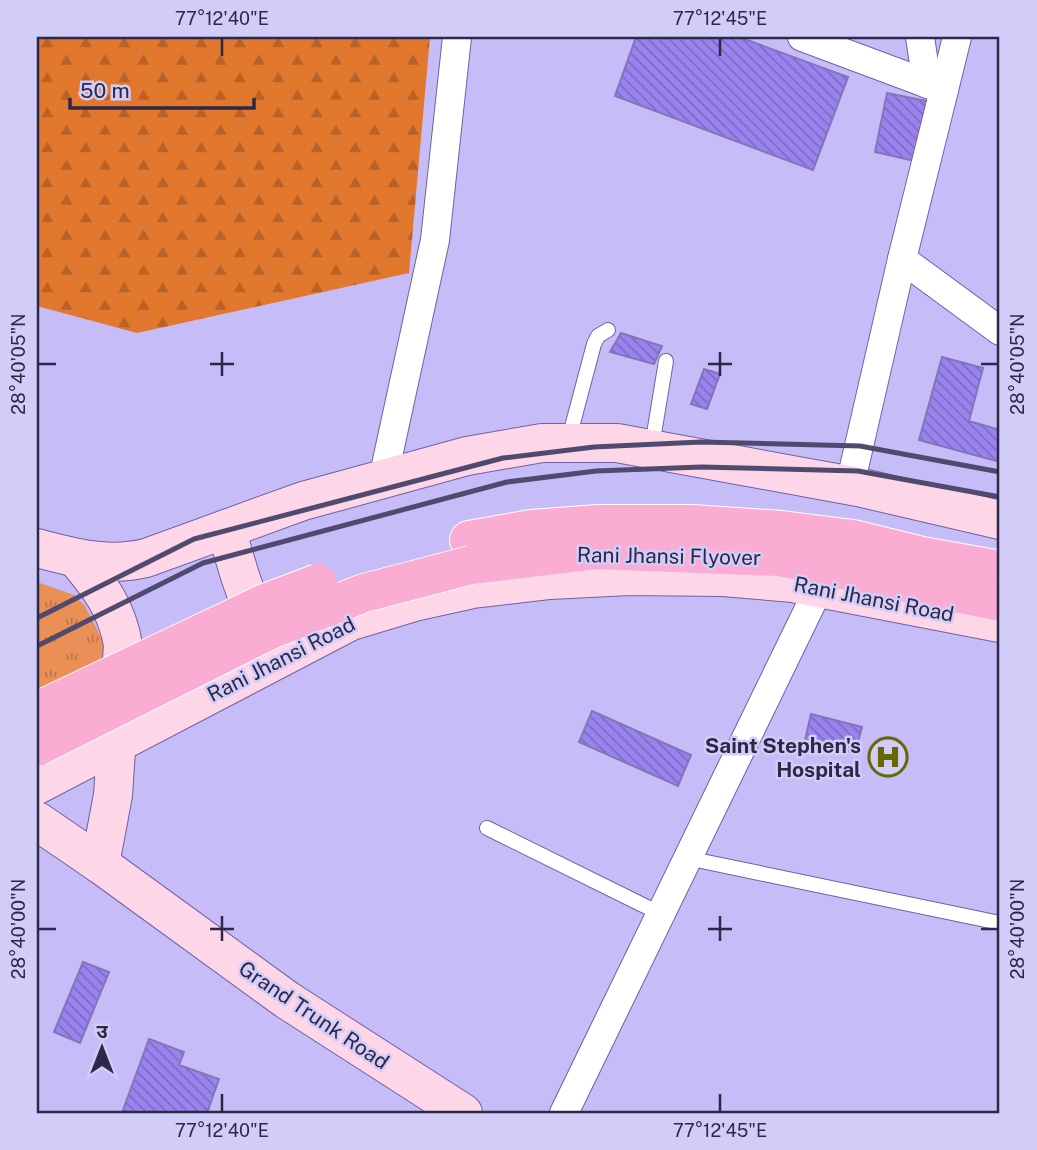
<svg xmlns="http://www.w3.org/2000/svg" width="1037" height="1150" viewBox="0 0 1037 1150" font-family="'Public Sans','Noto Sans Devanagari',sans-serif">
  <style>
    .forest { fill: url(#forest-firs) }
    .park { fill: url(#park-tufts) }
    .building { fill: url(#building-back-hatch); stroke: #8275bb; stroke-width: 2 }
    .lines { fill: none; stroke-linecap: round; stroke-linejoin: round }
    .lane-casing { stroke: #6f61a5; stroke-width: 16 }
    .street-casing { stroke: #6f61a5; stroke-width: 30 }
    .secondary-casing { stroke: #6f61a5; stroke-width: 40 }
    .primary-casing { stroke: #fff; stroke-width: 40 }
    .lane { stroke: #fff; stroke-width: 14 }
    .street { stroke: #fff; stroke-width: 28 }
    .secondary { stroke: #fdd6e8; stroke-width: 38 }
    .primary { stroke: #faacd2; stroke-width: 38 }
    .rail { stroke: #504a6e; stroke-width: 5 }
    .primary-bridge-casing { stroke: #fff; stroke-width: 40; stroke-linecap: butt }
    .primary-bridge { stroke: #faacd2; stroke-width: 38 }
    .ticks { fill: none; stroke: #2d2845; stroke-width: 2.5 }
    .labels { text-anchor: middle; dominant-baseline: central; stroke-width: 5; stroke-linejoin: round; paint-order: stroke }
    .street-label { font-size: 21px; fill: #2d2845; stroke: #d2ccf9 }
    .poi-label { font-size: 21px; font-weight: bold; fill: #2d2845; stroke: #d2ccf9; text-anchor: end }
    .neatline { fill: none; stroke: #2d2845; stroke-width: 2.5 }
    .ticks-label { font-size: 18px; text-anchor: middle; fill: #2d2845 }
  </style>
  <defs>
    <pattern id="forest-firs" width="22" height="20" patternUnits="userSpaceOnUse" patternTransform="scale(1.75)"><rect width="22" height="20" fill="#e2782d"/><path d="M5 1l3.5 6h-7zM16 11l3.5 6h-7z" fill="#b86228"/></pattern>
    <pattern id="park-tufts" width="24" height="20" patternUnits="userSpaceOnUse" patternTransform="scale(1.75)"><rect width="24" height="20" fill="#ea8f55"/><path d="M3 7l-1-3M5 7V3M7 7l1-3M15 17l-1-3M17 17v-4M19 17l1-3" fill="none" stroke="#be7548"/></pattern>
    <pattern id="building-back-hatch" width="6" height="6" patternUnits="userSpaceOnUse" patternTransform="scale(1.75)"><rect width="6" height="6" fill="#9a83ee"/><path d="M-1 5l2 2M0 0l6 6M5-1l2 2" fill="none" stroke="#7e6bc3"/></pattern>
  </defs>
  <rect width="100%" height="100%" fill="#c6bcf8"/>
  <path class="forest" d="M37,37H430L409,273L137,333L37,306Z"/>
  <path class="park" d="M37,582L74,595L85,606L105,645L108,674L37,734Z"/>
  <g class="building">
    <path d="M636,37H739L848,77L813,170L615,96Z"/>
    <path d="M887,93L927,101L915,161L875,152Z"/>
    <path d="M621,333L662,346L654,364L610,352Z"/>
    <path d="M942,357L983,368L969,421L1000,430V462L919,440Z"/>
    <path d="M704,369L720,374L707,409L691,404Z"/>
    <path d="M592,711L691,755L678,786L579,742Z"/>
    <path d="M811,714L862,727L855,753L805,740Z"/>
    <path d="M83,962L109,972L80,1043L54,1032Z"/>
    <path d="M149,1039L184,1052L179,1065L219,1079L207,1113H133L123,1110Z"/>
  </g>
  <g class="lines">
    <g class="lane-casing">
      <g id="lane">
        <path d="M568,442L594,344L598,336L608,330"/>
        <path d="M652,446L666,361"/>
        <path d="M487,828L659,913"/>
        <path d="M687,858L1000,923"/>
      </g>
    </g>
    <g class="street-casing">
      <g id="street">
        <path d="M802,37L944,90L902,259L1000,331"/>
        <path d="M920,37L927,84"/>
        <path d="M944,90L957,37"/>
        <path d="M383,479L435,240L457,37"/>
        <path d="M850,485L902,259"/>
        <path d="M564,1113L819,588"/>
      </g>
    </g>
    <g class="secondary-casing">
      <g id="secondary">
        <path d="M226,529L240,576L263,642"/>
        <path d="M37,548C74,558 108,567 146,558L303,501L467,456L542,443H617L858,487L1000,520"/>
        <path d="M76,558C100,587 117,608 123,645L113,795L100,864"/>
        <path d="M37,785L351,621L414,602L473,589L550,580L629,576L723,577L793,583L1000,623"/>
        <path d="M37,821L100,864L287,1000L463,1113"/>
      </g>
    </g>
    <g class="primary-casing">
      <g id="primary">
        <path d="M469,540L531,529L598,524H692L782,530L853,539L922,556L1000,570"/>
        <path d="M471,565L598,550L779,557L1000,602"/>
      </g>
    </g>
    <use href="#lane" class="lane"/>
    <use href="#street" class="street"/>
    <use href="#secondary" class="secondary"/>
    <use href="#primary" class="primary"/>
    <g class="rail">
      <path d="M37,618L194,539L503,458L594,447L701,442L860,446L1000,472"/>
      <path d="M37,646L203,563L507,482L596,471L701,467L858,471L1000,497"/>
    </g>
    <g class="primary-bridge-casing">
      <g id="primary-bridge">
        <path d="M37,711L265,603L318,583"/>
        <path d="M37,747L270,630L364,593L471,565"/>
      </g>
    </g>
    <use href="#primary-bridge" class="primary-bridge"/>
  </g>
  <path class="ticks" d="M222,38V56M720,38V56M222,352V376M720,352V376M38,364H56M210,364H234M708,364H732M981,364H998M222,916V941M720,916V941M38,929H56M210,929H234M708,929H732M981,929H998M222,1094V1112M720,1094V1112"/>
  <defs>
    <g id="hospital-ring" transform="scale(2.0125)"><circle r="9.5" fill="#d2ccf9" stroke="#656805" stroke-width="1.5"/><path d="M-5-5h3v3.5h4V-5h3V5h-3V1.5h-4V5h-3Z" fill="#656805"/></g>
  </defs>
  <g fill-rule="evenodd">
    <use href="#hospital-ring" x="888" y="757"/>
  </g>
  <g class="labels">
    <g class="street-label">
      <text transform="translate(669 556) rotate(1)">Rani Jhansi Flyover</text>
      <text transform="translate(874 599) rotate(11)">Rani Jhansi Road</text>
      <text transform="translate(281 659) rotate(-27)">Rani Jhansi Road</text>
      <text transform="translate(314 1015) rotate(34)">Grand Trunk Road</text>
    </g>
    <g class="poi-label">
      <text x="861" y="745">Saint Stephen's<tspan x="861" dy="24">Hospital</tspan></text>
    </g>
  </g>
  <rect width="1037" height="1150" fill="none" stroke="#d2ccf9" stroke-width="77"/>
  <g transform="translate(102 1048)" stroke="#d2ccf9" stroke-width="5" paint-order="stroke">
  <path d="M0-5L12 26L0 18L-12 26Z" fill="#2d2845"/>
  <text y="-10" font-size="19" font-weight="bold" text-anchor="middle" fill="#2d2845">उ</text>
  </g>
  <path d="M70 98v10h184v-10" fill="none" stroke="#2d2845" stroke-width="3.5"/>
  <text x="80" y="98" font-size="21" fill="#2d2845" stroke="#d2ccf9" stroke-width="5" paint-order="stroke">50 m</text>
  <rect x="38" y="38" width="960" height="1074" class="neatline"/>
  <g class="ticks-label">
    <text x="222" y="25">77°12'40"E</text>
    <text x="720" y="25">77°12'45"E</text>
    <text transform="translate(19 364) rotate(-90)" y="6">28°40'05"N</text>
    <text transform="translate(1018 364) rotate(-90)" y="6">28°40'05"N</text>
    <text transform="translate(19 929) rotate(-90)" y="6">28°40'00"N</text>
    <text transform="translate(1018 929) rotate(-90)" y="6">28°40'00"N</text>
    <text x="222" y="1137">77°12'40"E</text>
    <text x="720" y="1137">77°12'45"E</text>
  </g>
</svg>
